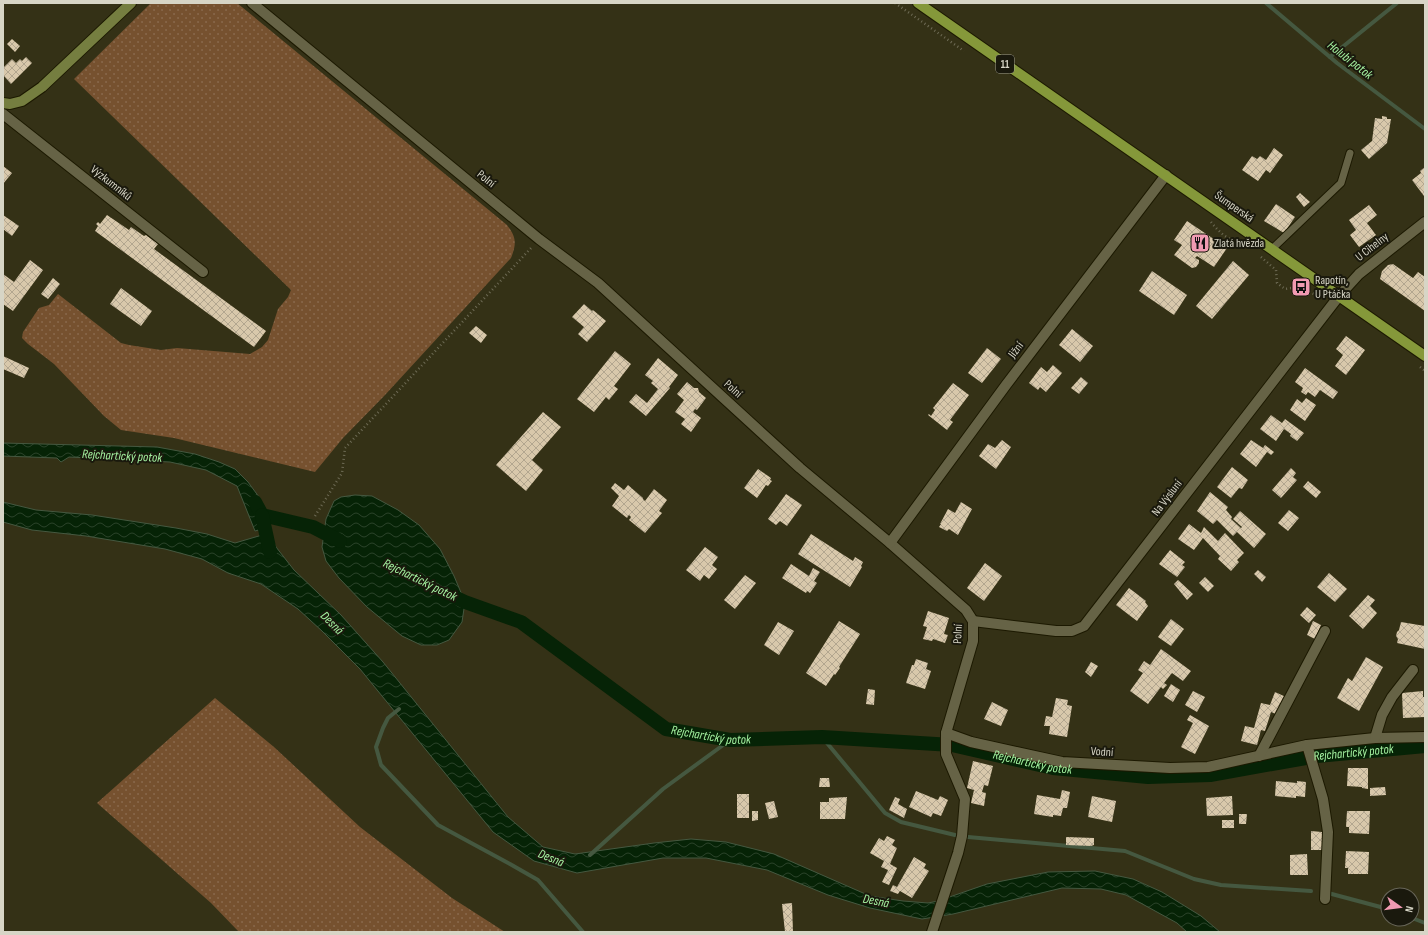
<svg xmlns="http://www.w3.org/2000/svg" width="1428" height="935" viewBox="0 0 1428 935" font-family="'Sofia Sans Condensed',sans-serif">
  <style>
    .grass { fill: url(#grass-dots) }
    .water { fill: url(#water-waves); stroke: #455840 }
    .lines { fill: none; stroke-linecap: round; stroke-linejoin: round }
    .stream { stroke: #455840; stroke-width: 4 }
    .canal { stroke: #062306; stroke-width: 14 }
    .building { fill: url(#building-cross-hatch) }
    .lane-casing { stroke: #1c1901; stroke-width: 9 }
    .street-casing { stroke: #1c1901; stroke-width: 12 }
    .secondary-casing { stroke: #1c1901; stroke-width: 12 }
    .primary-casing { stroke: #1c1901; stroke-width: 12 }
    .path { stroke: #6e6b55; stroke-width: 2.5; stroke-dasharray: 1 3; stroke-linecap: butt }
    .lane { stroke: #666346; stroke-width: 7 }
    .street { stroke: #666346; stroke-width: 10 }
    .secondary { stroke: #757e40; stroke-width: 10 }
    .primary { stroke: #85983a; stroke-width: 10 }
    .labels { text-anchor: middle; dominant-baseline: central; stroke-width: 4; stroke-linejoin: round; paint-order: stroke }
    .shield { fill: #1a190d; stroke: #9e9d8e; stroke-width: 1 }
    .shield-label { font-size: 11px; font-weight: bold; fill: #d7d5c6 }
    .street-label { font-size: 12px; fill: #d7d5c6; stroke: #1a190d }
    .poi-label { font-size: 12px; fill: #d7d5c6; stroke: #1a190d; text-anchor: start }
    .water-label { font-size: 13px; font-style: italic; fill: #a5f3a1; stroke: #1a190d }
  </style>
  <defs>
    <pattern id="grass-dots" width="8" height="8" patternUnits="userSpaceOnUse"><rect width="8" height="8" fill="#76512f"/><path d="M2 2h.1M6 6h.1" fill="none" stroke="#89694c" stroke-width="1.8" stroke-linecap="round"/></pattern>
    <pattern id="water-waves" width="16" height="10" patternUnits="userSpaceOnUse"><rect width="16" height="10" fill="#062306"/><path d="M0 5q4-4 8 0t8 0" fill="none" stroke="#2a4229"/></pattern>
    <pattern id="building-cross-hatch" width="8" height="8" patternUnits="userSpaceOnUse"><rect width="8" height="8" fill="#d8c8ab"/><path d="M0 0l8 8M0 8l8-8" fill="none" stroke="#b2a68f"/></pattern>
  </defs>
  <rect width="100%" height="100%" fill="#343116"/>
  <g class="grass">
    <path d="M151,3H237L507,225C516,237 517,243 511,258L385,395L343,438L315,472L174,438L121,430L104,416L54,364L28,344L22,338L23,332L39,308L49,305L58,294L121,343L129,345L161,350L177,348L250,354L262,347L268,340L278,309L288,297L291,290L74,79Z"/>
    <path d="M215,698L274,747L360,827L452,898L505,932H239L211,903L97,803Z"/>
  </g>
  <g class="water">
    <path d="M3,443L157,447L195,454L219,462L235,469L248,482L259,497L269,527L255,531L237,486L206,470L170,462L69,457L61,462L57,458L3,456Z"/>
    <path d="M355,495L372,496L398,510L419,525L440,549L454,576L465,602L462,622L449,640L437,645H421L402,636L367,607L339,578L326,561L322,547L326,519L334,501L341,497Z"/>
    <path d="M3,502L36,510L92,515L176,528L207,534L235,543L269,533L276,547L294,570L341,615L383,662L508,817L543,847L575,854L654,843L691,839L726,842L774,854L870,896L903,901L928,903L938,901L987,884L1048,872L1095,871L1133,879L1162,892L1201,916L1220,932H1187L1177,923L1126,895L1101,889L1062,888L953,914L922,919L870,908L828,895L767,870L706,858H663L577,873L534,861L493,832L360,669L322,631L298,609L261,584L228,573L202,559L165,549L86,536L32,530L3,522Z"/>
  </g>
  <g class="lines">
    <g class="stream">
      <path d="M1266,3L1337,63L1425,129"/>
      <path d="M1330,57L1397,3"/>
      <path d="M399,709L388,718L383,728L376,747L381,765L438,825L510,864L538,880L583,932"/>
      <path d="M822,737L885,813L901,822L955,835"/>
      <path d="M968,837L1125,851L1194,879L1221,885L1311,891"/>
      <path d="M590,855L663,789L730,740"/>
      <path d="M1328,893L1388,909"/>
      <path d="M1412,918L1425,923"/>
    </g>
    <g class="canal">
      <path d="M255,502L262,515L313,527L340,541"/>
      <path d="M262,515L270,552"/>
      <path id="s1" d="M448,594L465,602L521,622L666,729L730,740L822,737L952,745L1053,768L1148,777L1210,775L1317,756L1425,746"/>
    </g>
  </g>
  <g class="building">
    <path d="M12,39L20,46L15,52L7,44Z"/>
    <path d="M26,57L32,63L11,84L3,75V68L12,59L16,63L20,59L22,61Z"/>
    <path d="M1382,116L1387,117V119H1391L1387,143L1369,159L1361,150L1372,141L1375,118L1382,119Z"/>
    <path d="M1274,148L1283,155L1270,173L1266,170L1258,181L1242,170L1252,156L1257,159L1260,156L1266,160Z"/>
    <path d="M3,166L12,173L3,184Z"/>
    <path d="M1425,167V196H1424L1412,180L1421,173L1420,171Z"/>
    <path d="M1300,193L1310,202L1304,207L1296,197Z"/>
    <path d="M1276,204L1295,217L1284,233L1264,221Z"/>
    <path d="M1369,205L1377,215L1367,223L1376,235L1359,247L1350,235L1356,230L1349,220Z"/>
    <path d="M3,215L19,226L12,236L3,229Z"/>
    <path d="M107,215L129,230L131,227L144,236L146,235L158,244L154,249L266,331L254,347L95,231L98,226L96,224L98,222L100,224Z"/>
    <path d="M1187,221L1227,248L1214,267L1197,256L1195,258L1199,260V263L1196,267L1192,268L1174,255L1182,245L1174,240Z"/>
    <path d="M30,260L43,270L13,311L3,304V274L14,282Z"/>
    <path d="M1233,261L1249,275L1212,319L1196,306Z"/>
    <path d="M1393,264L1413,278L1418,272L1425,277V311L1380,279L1382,271L1388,265Z"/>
    <path d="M1152,271L1187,295L1174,315L1139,291Z"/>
    <path d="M53,278L60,284L48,299L41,294Z"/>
    <path d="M121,288L152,311L141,326L110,304Z"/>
    <path d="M584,304L592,311L593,310L606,321L587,342L578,334L584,327L572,317Z"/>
    <path d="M476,326L487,335L481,343L469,333Z"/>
    <path d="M1072,329L1093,346L1080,362L1059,345Z"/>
    <path d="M1346,336L1365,350L1346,375L1335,366L1343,355L1336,349Z"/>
    <path d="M987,348L1001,359L982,383L968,373Z"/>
    <path d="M615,351L631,364L614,386L618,389L609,400L606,397L594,412L577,399Z"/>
    <path d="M3,356L29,368L24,378L3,369Z"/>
    <path d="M658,358L678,375L669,387L670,388L646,416L629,402L636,394L647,403L658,389L651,383L653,381L645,375Z"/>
    <path d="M1053,365L1062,373L1046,392L1040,387L1038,390L1029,383L1041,367L1047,372Z"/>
    <path d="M1305,368L1338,392L1333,399L1320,390L1315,397L1308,392L1306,395L1301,392L1303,388L1295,382Z"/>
    <path d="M1081,377L1088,383L1079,394L1071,388Z"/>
    <path d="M687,382L694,388H698L699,392L706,398L697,410L695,409L693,412L701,418L691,432L681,424L685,419L675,412L684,400L677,394Z"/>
    <path d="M953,383L969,395L950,420L953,422L947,430L928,415L929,414L931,416L935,410L933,408Z"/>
    <path d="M1306,398L1316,405L1305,421L1290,410L1297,399L1302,403Z"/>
    <path d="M543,412L561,427L532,460L543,470L526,491L496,465Z"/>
    <path d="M1271,415L1282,423L1285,419L1304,433L1297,441L1290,436L1291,434L1284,429L1276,441L1260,429Z"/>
    <path d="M1002,440L1011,447L996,469L979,456L988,444L995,448Z"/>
    <path d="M1251,440L1263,448L1265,445L1274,452L1271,455L1267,452L1256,467L1240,454Z"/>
    <path d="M1232,467L1248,480L1242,489L1239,488L1231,498L1217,487Z"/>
    <path d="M1291,468L1296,473L1293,477L1297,480L1281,498L1272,490Z"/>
    <path d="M758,469L771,478L770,480L772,481L768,486L766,485L757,498L744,488Z"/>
    <path d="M1308,481L1321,492L1316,498L1303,487Z"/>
    <path d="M615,483L624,490L628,485L643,498V499L645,501L654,489L667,500L659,511L662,513L645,533L629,520L631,517L629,515L627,518L612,506L619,496L611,488Z"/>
    <path d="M1210,492L1228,507L1226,510L1232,517L1231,519L1241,528L1242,527L1233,519L1240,511L1266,534L1254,548L1237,532L1233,536L1217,520L1213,524L1197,511Z"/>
    <path d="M786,494L802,505L787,526L780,521L776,525L768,519Z"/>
    <path d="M961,502L972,509L958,535L949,529L947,531L939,527L941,524H940L948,509L955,513Z"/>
    <path d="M1289,510L1299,518L1288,531L1278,523Z"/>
    <path d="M1189,524L1201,533L1204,527L1218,541L1225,533L1244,553L1237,560L1239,562L1231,571L1218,559L1220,556L1203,538L1194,550L1178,539Z"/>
    <path d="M811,534L853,561L855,557L863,562L861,566L862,567L850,587L798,554Z"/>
    <path d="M705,547L718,557L712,565L717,569L709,579L704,575L700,581L686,570Z"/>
    <path d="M1170,550L1185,562L1182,565L1185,567L1177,577L1159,564Z"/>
    <path d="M985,563L1002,576L984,601L967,588Z"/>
    <path d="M791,564L809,576L813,568L820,572L814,581L817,583L810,593L807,591L806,593L782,578Z"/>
    <path d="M1258,570L1266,577L1262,582L1254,574Z"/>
    <path d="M1329,573L1347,589L1335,602L1317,587Z"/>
    <path d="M745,575L756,583L735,609L724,600Z"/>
    <path d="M1205,577L1214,586L1208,592L1199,583Z"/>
    <path d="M1178,580L1193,594L1187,600L1174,584Z"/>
    <path d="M1129,588L1146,601L1145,602L1148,606L1137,621L1116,605Z"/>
    <path d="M1368,595L1375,600L1370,606L1377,613L1363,629L1349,616Z"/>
    <path d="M1307,607L1316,615L1309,623L1300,615Z"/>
    <path d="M928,611L949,618L944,634L948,635L945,643L933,639L932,641L923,639L927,627L923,626Z"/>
    <path d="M1171,619L1184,629L1171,646L1158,637Z"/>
    <path d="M839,621L860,634L839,667L840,668L835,675L834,674L826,686L806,673Z"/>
    <path d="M1313,621L1321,625L1315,639L1307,635Z"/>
    <path d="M778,622L794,631L779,655L764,645Z"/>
    <path d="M1401,622L1425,626V649L1397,643L1398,639L1396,636L1397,632L1399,630Z"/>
    <path d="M1161,649L1191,671L1183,681L1172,673L1164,683L1167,685L1163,689L1161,687L1148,704L1130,691L1143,673L1138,670L1144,661L1150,665Z"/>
    <path d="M1366,657L1383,667L1359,711L1337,698L1348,678L1352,681Z"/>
    <path d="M916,659L928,663L926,669L931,671L925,689L906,683L912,665H914Z"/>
    <path d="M1091,662L1098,666L1091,677L1085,672Z"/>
    <path d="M1171,684L1180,690L1173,702L1164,696Z"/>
    <path d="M868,689L875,690L874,705L866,704Z"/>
    <path d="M1193,691L1205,697L1197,712L1185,705Z"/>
    <path d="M1423,691V697H1425V717L1403,718L1402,693Z"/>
    <path d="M1275,692L1286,697L1278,715L1271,712L1265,731L1261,730L1257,745L1241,741L1245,726L1254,728L1261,703L1270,705Z"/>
    <path d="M1056,698L1068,700L1067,705L1072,706L1067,737L1049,734L1050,726H1044L1046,716L1052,717Z"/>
    <path d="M992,702L1008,710L1001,726L984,719Z"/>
    <path d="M1190,715L1209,726L1195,754L1181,747L1193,723L1187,720Z"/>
    <path d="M973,761L993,766L988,786L984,785L982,792L986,793L984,806L971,803L974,790L967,788Z"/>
    <path d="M1348,768H1368V789L1362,788V787L1347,786Z"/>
    <path d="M820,778H829L830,787H819Z"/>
    <path d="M1276,781L1297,783V781L1306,782L1305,797L1296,796V798L1275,796Z"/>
    <path d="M1385,787L1386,795L1370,796V788Z"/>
    <path d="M1062,790L1070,792L1067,808H1063L1061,816L1053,815V817L1034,814L1037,795L1060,799Z"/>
    <path d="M916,791L938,800L940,796L948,800L941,816L933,813L931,817L909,807Z"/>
    <rect x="737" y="794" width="12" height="24"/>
    <path d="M1092,796L1116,801L1112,822L1088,817Z"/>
    <path d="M1232,796L1233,815L1207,816L1206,798Z"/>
    <path d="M847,797L845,819H820V802H829V798Z"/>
    <path d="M895,797L900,799L898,804L907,809L904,818L889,810Z"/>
    <path d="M774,801L778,817L769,819L765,803Z"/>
    <path d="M752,811H758V820L752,821Z"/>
    <path d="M1347,811H1370L1369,834L1349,833V827H1346Z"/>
    <path d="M1239,814H1247L1246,824H1239Z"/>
    <rect x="1222" y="820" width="12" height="8"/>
    <path d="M1311,831L1322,832V850H1311Z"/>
    <path d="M887,836L895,840L892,845L897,848L890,864L897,868L889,885L882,882L888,870L881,867L884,861L870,853L879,838L884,841Z"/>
    <path d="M1066,837L1094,838V845L1091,846L1066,845Z"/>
    <path d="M1346,851L1369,852L1368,874H1348V868H1345Z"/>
    <path d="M1307,854L1308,875H1290V855Z"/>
    <path d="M914,857L926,864L924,868L929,871L912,898L900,891L898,894L890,891L893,885L897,887Z"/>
    <path d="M792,903L793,932H785L782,904Z"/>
  </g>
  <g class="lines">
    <g class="lane-casing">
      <path id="lane" d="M1272,249L1341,183L1350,153"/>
    </g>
    <g class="street-casing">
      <g id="street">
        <path d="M252,3L539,239L598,283L800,468L890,543L966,610L973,621V641L946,733V754L965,799L962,836L958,853L932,932"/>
        <path d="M3,114L203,272"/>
        <path d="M890,543L1006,385L1166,175"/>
        <path d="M973,621L1056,631H1072L1084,626L1339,296L1359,274L1425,222"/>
        <path d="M946,733L971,742L1062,762L1170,768L1208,767L1307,745L1375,738L1425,737"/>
        <path d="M1375,738L1382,715L1392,697L1413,670"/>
        <path d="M1307,745L1323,799L1328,832L1325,899"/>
        <path d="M1259,756L1325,631"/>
      </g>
    </g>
    <g class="secondary-casing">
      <path id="secondary" d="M3,103L10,104L22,101L42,87L131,3"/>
    </g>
    <g class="primary-casing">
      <path id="primary" d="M918,3L1425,356"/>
    </g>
    <g class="path">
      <path d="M895,3L964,51"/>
      <path d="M1211,222C1219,232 1229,242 1242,242"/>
      <path d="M1261,257L1276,270L1277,283L1285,289L1298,287L1314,294"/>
      <path d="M1420,367L1425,371"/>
      <path d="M315,516L342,473L345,448L532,247"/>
    </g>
    <use href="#lane" class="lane"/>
    <use href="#street" class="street"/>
    <use href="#secondary" class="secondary"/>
    <use href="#primary" class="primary"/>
  </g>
  <defs>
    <g id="restaurant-square" transform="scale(1)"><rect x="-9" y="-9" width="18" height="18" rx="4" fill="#f19ab2" stroke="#1a190d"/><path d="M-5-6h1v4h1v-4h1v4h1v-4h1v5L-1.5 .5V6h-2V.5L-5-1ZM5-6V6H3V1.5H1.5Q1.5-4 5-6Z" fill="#111"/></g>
    <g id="bus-square" transform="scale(1)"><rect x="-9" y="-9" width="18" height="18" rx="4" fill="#f19ab2" stroke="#1a190d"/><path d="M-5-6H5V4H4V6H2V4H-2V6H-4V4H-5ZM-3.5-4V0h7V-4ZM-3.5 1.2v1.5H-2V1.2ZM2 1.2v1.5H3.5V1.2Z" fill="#111"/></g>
  </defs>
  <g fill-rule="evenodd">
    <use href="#restaurant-square" x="1200" y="243"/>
    <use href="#bus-square" x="1301" y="287"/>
  </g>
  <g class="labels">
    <rect class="shield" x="996" y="55" width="18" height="18" rx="3"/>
    <g class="shield-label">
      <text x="1005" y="64">11</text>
    </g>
    <g class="street-label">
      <text transform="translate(486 179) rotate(39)">Polní</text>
      <text transform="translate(111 183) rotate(38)">Výzkumníků</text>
      <text transform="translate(1234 207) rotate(35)">Šumperská</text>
      <text transform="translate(1372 247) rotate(-38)">U Cihelny</text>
      <text transform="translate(1016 350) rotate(-53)">Jižní</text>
      <text transform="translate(733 389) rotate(42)">Polní</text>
      <text transform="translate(1167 498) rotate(-53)">Na Výsluní</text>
      <text transform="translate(958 634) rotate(-87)">Polní</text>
      <text transform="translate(1102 752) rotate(4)">Vodní</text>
    </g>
    <g class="poi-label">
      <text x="1214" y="243">Zlatá hvězda</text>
      <text x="1315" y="280">Rapotín,<tspan x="1315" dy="14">U Ptáčka</tspan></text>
    </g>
    <g class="water-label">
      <text transform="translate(1350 60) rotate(38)">Holubí potok</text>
      <text transform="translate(122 456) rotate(3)">Rejchartický potok</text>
      <text transform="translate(420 580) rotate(26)">Rejchartický potok</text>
      <text transform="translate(332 623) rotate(45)">Desná</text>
      <text stroke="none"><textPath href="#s1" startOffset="304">Rejchartický potok</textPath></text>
      <text stroke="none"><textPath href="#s1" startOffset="952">Rejchartický potok</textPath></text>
      <text stroke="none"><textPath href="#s1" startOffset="628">Rejchartický potok</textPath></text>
      <text transform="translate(551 858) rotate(22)">Desná</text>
      <text transform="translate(876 901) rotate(11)">Desná</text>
    </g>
  </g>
  <rect width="1428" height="935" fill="none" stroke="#d7d5c6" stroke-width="8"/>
  <g transform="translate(1400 907) rotate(104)"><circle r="19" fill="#1a190d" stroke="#666457"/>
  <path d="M0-3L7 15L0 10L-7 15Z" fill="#f19ab2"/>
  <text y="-6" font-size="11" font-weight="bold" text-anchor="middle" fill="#d7d5c6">N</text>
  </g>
</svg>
